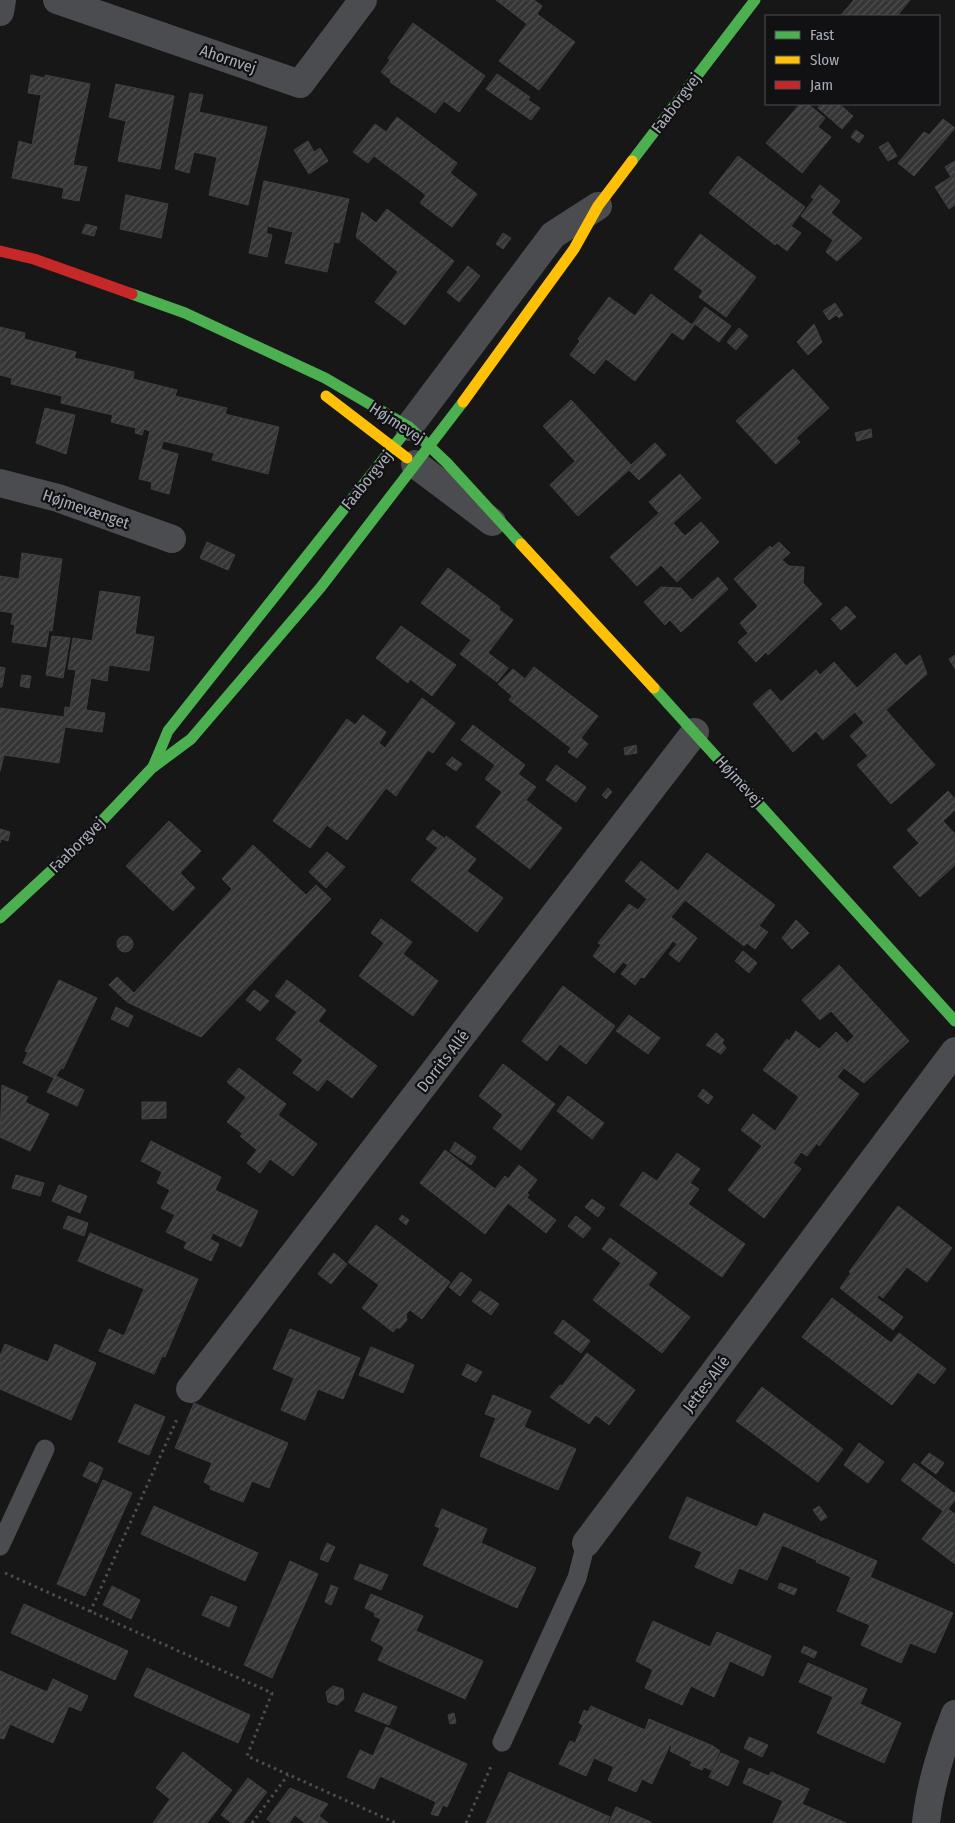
<svg xmlns="http://www.w3.org/2000/svg" width="955" height="1823" viewBox="0 0 955 1823" font-family="'Fira Sans Condensed',sans-serif">
  <style>
    .building { fill: url(#building-hatch); stroke: #3f4043 }
    .lines { fill: none; stroke-linecap: round; stroke-linejoin: round }
    .path { stroke: #4d4e52; stroke-width: 3; stroke-dasharray: 2.5 4; stroke-linecap: butt }
    .lane { stroke: #4b4c50; stroke-width: 19 }
    .street { stroke: #4b4c50; stroke-width: 28 }
    .fast { stroke: #4caf50; stroke-width: 11 }
    .slow { stroke: #ffc107; stroke-width: 11 }
    .jam { stroke: #c62828; stroke-width: 11 }
    .labels { text-anchor: middle; dominant-baseline: central; stroke-width: 4.5; stroke-linejoin: round; paint-order: stroke }
    .street-label { font-size: 16px; fill: #a8adb8; stroke: #111113 }
  </style>
  <defs>
    <pattern id="building-hatch" width="6" height="6" patternUnits="userSpaceOnUse" patternTransform="scale(1.25)"><rect width="6" height="6" fill="#353536"/><path d="M-1 1l2-2M0 6l6-6M5 7l2-2" fill="none" stroke="#4f5051"/></pattern>
  </defs>
  <rect width="100%" height="100%" fill="#171717"/>
  <g class="building">
    <path d="M496,0H534L542,6L537,14L575,42L539,90L499,61L527,24Z"/>
    <path d="M854,0H910L897,16H840Z"/>
    <path d="M413,23L485,76L459,112L444,101L435,113L390,82L391,80L381,72L390,60L388,58Z"/>
    <path d="M497,74L530,97L528,100L540,108L531,120L486,89Z"/>
    <path d="M31,75L45,78V75L90,84L73,165L87,167L79,201L62,198L64,188L12,178L19,141L32,145L41,95L28,93Z"/>
    <path d="M116,84L174,96L160,169L118,161L126,121L109,117Z"/>
    <path d="M190,93L203,95L199,112L267,127L248,205L209,195L217,157L194,152L189,173L175,169Z"/>
    <path d="M800,104H808L825,118L818,127L831,137L802,173L766,143Z"/>
    <path d="M821,104H839L853,116L842,129L818,108Z"/>
    <path d="M397,117L457,163L450,173L477,194L452,227L420,203L426,195L374,156L368,163L353,152L375,124L386,132Z"/>
    <path d="M943,119L955,128L914,176L898,163L924,132L929,135Z"/>
    <path d="M856,130L864,136L859,143L851,137Z"/>
    <path d="M308,141L314,152L320,148L328,161L309,174L294,150Z"/>
    <path d="M888,142L897,156L888,161L879,147Z"/>
    <path d="M738,156L805,207L791,226L801,233L787,251L777,243L775,245L709,193Z"/>
    <path d="M955,161V205L949,209L935,187L951,177L945,167Z"/>
    <path d="M264,181L349,199L339,243L334,242L327,272L285,263L293,232L268,226L266,233L272,235L267,257L249,253Z"/>
    <path d="M820,185L840,201L831,213L862,238L837,261L826,252L833,240L801,216L814,199L811,197Z"/>
    <path d="M126,195L168,204L161,238L120,229Z"/>
    <path d="M387,209L454,261L405,325L375,302L398,272L356,237L362,212L376,223Z"/>
    <path d="M86,224L97,227L94,236L82,233Z"/>
    <path d="M503,233L511,238L503,249L496,244Z"/>
    <path d="M700,234L756,277L726,317L699,297L703,291L674,269Z"/>
    <path d="M468,266L480,276L459,302L447,292Z"/>
    <path d="M651,294L692,325L705,307L731,326L719,342L695,324L683,340L672,332L635,381L606,359L594,374L570,355L580,341L578,339L609,297L635,316Z"/>
    <path d="M835,303L843,315L839,318L836,315L829,320L823,311Z"/>
    <path d="M814,324L822,342L808,355L797,342Z"/>
    <path d="M0,327L25,333L24,339L76,352L74,358L134,372L133,379L177,390L175,396L227,408L225,414L279,427L268,474L212,460L214,453L163,441L161,449L178,454L169,494L151,489L152,482L139,479L150,431L144,429L142,435L135,433L136,428L111,422L113,415L61,403L62,396L11,384L12,378L0,375Z"/>
    <path d="M739,328L748,336L736,350L727,342Z"/>
    <path d="M793,369L829,408L796,438L800,442L776,464L736,421Z"/>
    <path d="M571,400L631,465L655,443L666,455L639,480L629,470L578,516L550,485L575,461L543,426Z"/>
    <path d="M45,408L75,415L66,454L36,443Z"/>
    <path d="M871,429L872,437L857,441L855,433Z"/>
    <path d="M680,474L701,498L673,523L685,536L701,522L719,542L677,582L661,565L637,586L610,557L659,513L649,502Z"/>
    <path d="M207,542L235,555L228,570L200,558Z"/>
    <path d="M779,542L790,553L782,560L789,566L804,567L803,583L822,604L768,655L766,652L756,662L738,642L748,633L740,623L758,606L734,579L770,546L772,548Z"/>
    <path d="M22,553L62,559L52,631L49,630L46,647L12,642L15,625L11,624L13,613L0,611V576L19,579Z"/>
    <path d="M448,568L500,607L499,610L513,620L488,653L508,668L497,682L460,654L471,640L421,603Z"/>
    <path d="M718,577L728,589L681,632L670,620L665,625L644,602L661,587L681,588L692,600Z"/>
    <path d="M100,591L140,597L135,634L154,637L149,671L109,665L107,681L91,678L86,710L105,713L102,732L65,727L59,763L4,755L0,771V708L64,717L65,707L70,708L76,670L68,669L73,638L92,641Z"/>
    <path d="M846,606L856,617L841,630L831,619Z"/>
    <path d="M401,626L456,665L432,696L410,679L408,683L376,658Z"/>
    <path d="M52,636L70,638L63,678L46,675Z"/>
    <path d="M895,653L906,666L920,655L927,674L886,710L935,765L891,804L857,765L868,756L850,736L864,723L855,712L823,740L816,731L793,752L753,704L770,689L781,702L816,670L820,675L834,662L857,688Z"/>
    <path d="M955,655V669L949,659Z"/>
    <path d="M0,667L5,668L2,687H0Z"/>
    <path d="M534,667L598,716L581,738L588,744L577,758L568,752L571,748L509,700L512,696L498,684L513,669L525,679Z"/>
    <path d="M22,675L31,676L29,688L20,686Z"/>
    <path d="M422,698L455,723L433,753L428,750L396,796L386,788L347,840L327,825L310,848L273,821L347,719L355,725L363,715L386,732L379,743L385,748Z"/>
    <path d="M473,725L525,765L518,774L536,787L526,800L562,828L530,869L476,827L502,792L485,779L495,765L461,740Z"/>
    <path d="M636,745L637,753L625,755L624,748Z"/>
    <path d="M452,757L462,764L456,771L446,764Z"/>
    <path d="M556,765L586,787L576,802L546,780Z"/>
    <path d="M608,788L612,792L606,799L602,795Z"/>
    <path d="M948,791L955,799V810L943,821L955,834V865L920,897L893,867L919,843L907,830Z"/>
    <path d="M169,821L201,851L180,873L195,888L173,911L126,866Z"/>
    <path d="M0,829L10,832L8,841L1,839L0,843Z"/>
    <path d="M433,830L445,839L446,836L476,859L467,871L503,898L477,932L411,880L438,848L426,839Z"/>
    <path d="M253,845L306,895L316,885L331,899L201,1037L127,1002L109,985L117,977L134,993L232,889L222,879Z"/>
    <path d="M327,852L345,867L326,888L309,872Z"/>
    <path d="M707,853L775,905L759,926L768,932L755,949L747,943L744,946L685,900L671,917L697,938L679,962L669,954L677,944L673,941L644,978L641,977L635,985L621,974L628,965L623,962L614,973L593,956L601,945L598,943L629,904L638,910L647,899L625,881L641,861L678,891Z"/>
    <path d="M381,919L412,942L403,954L438,981L413,1016L359,976L384,943L371,933Z"/>
    <path d="M796,920L809,933L792,949L782,938Z"/>
    <circle cx="125" cy="944" r="8"/>
    <path d="M743,951L757,963L749,973L735,961Z"/>
    <path d="M839,965L909,1041L864,1083L844,1068L837,1077L859,1094L819,1146L817,1143L807,1156L801,1152L793,1163L801,1169L764,1218L728,1190L762,1146L741,1130L753,1114L775,1131L799,1097L763,1070L787,1039L789,1041L796,1031L819,1049L836,1032L847,1043L854,1036L831,1011L820,1020L802,1000Z"/>
    <path d="M59,980L97,998L63,1069L61,1068L56,1076L84,1090L77,1106L47,1092L54,1078L23,1063L28,1052L25,1051Z"/>
    <path d="M287,980L326,1010L318,1021L377,1066L352,1098L327,1079L318,1091L293,1073L303,1060L276,1039L297,1012L275,996Z"/>
    <path d="M563,986L615,1026L586,1064L560,1044L547,1061L522,1041Z"/>
    <path d="M254,990L269,1001L260,1011L246,1000Z"/>
    <path d="M116,1007L133,1016L128,1027L111,1019Z"/>
    <path d="M629,1015L660,1038L648,1054L616,1031Z"/>
    <path d="M716,1033L724,1040L722,1043L726,1048L721,1054L706,1045Z"/>
    <path d="M503,1064L555,1104L521,1150L493,1128L503,1115L479,1096Z"/>
    <path d="M239,1068L286,1104L278,1115L317,1144L293,1176L270,1159L260,1173L247,1163L257,1150L240,1136L243,1134L227,1122L246,1097L227,1082Z"/>
    <path d="M2,1085L28,1097L25,1102L49,1114L30,1151L0,1137Z"/>
    <path d="M703,1089L713,1097L708,1104L698,1096Z"/>
    <path d="M568,1096L604,1123L592,1139L557,1111Z"/>
    <path d="M142,1102H166V1118L142,1119Z"/>
    <path d="M151,1141L221,1177L215,1190L258,1211L241,1247L213,1233L210,1239L219,1244L211,1261L184,1248L187,1242L166,1232L175,1215L161,1208L170,1190L157,1183L162,1172L141,1161Z"/>
    <path d="M455,1142L476,1157L471,1165L450,1151Z"/>
    <path d="M445,1150L495,1189L505,1176L508,1179L519,1165L537,1180L527,1193L529,1195L527,1198L556,1220L546,1233L508,1203L485,1234L420,1183Z"/>
    <path d="M677,1153L700,1169L690,1183L699,1189L688,1204L745,1244L722,1277L620,1205L643,1172L657,1181Z"/>
    <path d="M16,1175L44,1183L40,1196L12,1188Z"/>
    <path d="M59,1185L87,1196L80,1213L52,1201Z"/>
    <path d="M592,1199L605,1208L598,1217L585,1207Z"/>
    <path d="M898,1206L952,1248L927,1282L907,1267L883,1298L879,1295L877,1298L903,1317L893,1330L840,1288L851,1273L849,1272Z"/>
    <path d="M402,1215L409,1220L406,1225L399,1219Z"/>
    <path d="M68,1216L88,1223L84,1236L63,1228Z"/>
    <path d="M576,1216L591,1228L583,1238L568,1226Z"/>
    <path d="M376,1225L450,1282L422,1319L410,1310L406,1314L407,1320L400,1328H396L393,1332L362,1308L379,1285L348,1262Z"/>
    <path d="M90,1233L198,1279L165,1357L162,1356L154,1374L99,1351L109,1329L124,1336L144,1289L78,1261Z"/>
    <path d="M610,1238L657,1273L648,1285L690,1317L662,1353L593,1300L621,1263L602,1249Z"/>
    <path d="M334,1253L347,1264L331,1284L318,1274Z"/>
    <path d="M461,1272L472,1280L460,1296L449,1287Z"/>
    <path d="M480,1291L499,1304L491,1315L472,1301Z"/>
    <path d="M832,1298L891,1343L899,1333L946,1369L934,1384L918,1372L892,1405L802,1337Z"/>
    <path d="M563,1320L590,1341L581,1353L554,1333Z"/>
    <path d="M290,1329L360,1358L343,1399L318,1389L305,1420L281,1410L294,1378L273,1369Z"/>
    <path d="M5,1344L48,1362L55,1344L96,1363L71,1420L0,1389V1356Z"/>
    <path d="M371,1347L414,1365L403,1393L359,1375Z"/>
    <path d="M587,1353L635,1390L609,1425L596,1415L589,1424L550,1397L560,1385L562,1386Z"/>
    <path d="M467,1364L482,1372L476,1382L462,1375Z"/>
    <path d="M762,1387L843,1449L818,1482L736,1421Z"/>
    <path d="M493,1395L531,1411L524,1427L576,1449L558,1490L480,1456L496,1418L485,1414Z"/>
    <path d="M194,1403L288,1443L269,1488L252,1481L243,1502L210,1489L211,1486L204,1482L212,1463L175,1448Z"/>
    <path d="M135,1404L165,1417L149,1455L118,1442Z"/>
    <path d="M859,1443L884,1462L868,1483L844,1465Z"/>
    <path d="M929,1453L944,1463L936,1474L921,1463Z"/>
    <path d="M90,1462L103,1468L97,1483L83,1476Z"/>
    <path d="M914,1463L955,1494V1500L948,1509L955,1514V1564L922,1539L943,1511L901,1480Z"/>
    <path d="M103,1480L132,1493L85,1596L57,1584Z"/>
    <path d="M687,1497L757,1527L764,1513L825,1539L816,1560L782,1545L767,1580L739,1568L732,1584L695,1567L702,1552L669,1538Z"/>
    <path d="M154,1506L258,1553L245,1581L141,1534Z"/>
    <path d="M819,1506L827,1517L821,1521L813,1510Z"/>
    <path d="M442,1509L487,1529L481,1543L536,1568L517,1608L423,1565L440,1528L435,1526Z"/>
    <path d="M826,1539L877,1561L870,1577L953,1613L935,1653L910,1643L901,1663L861,1645L870,1625L837,1611L851,1577L816,1562Z"/>
    <path d="M327,1543L335,1547L328,1562L320,1559Z"/>
    <path d="M290,1561L318,1574L272,1678L244,1665Z"/>
    <path d="M360,1564L388,1575L381,1590L354,1579Z"/>
    <path d="M780,1583L797,1589L794,1595L778,1588Z"/>
    <path d="M331,1585L338,1588L331,1605L325,1602Z"/>
    <path d="M112,1586L140,1600L131,1619L103,1605Z"/>
    <path d="M371,1594L423,1616L416,1631L483,1661L465,1699L378,1660L384,1647L371,1640L381,1619L374,1616L375,1613L365,1608Z"/>
    <path d="M211,1596L237,1607L229,1627L202,1615Z"/>
    <path d="M24,1604L128,1651L115,1680L11,1633Z"/>
    <path d="M653,1621L710,1647L717,1632L771,1656L763,1676L730,1661L714,1697L691,1686L682,1705L645,1688L653,1670L636,1661Z"/>
    <path d="M804,1646L817,1652L814,1658L801,1652Z"/>
    <path d="M808,1663L867,1689L860,1704L901,1723L884,1763L817,1733L833,1697L799,1682Z"/>
    <path d="M147,1668L250,1715L238,1743L134,1696Z"/>
    <path d="M0,1671L47,1692L53,1679L88,1696L81,1711L69,1706L53,1743L10,1724L4,1739L0,1738Z"/>
    <path d="M333,1686L343,1689L344,1699L337,1705L328,1702L326,1692Z"/>
    <path d="M363,1693L397,1707L389,1725L355,1711Z"/>
    <path d="M591,1706L645,1730L649,1719L713,1746L720,1751L711,1770L704,1767L702,1770L690,1765L692,1762L670,1751L672,1746L670,1745L652,1784L642,1779L636,1792L608,1780L614,1767L594,1758L586,1776L559,1764L570,1741L575,1743L583,1725L579,1723L584,1710L588,1712Z"/>
    <path d="M454,1713L456,1723L450,1724L448,1715Z"/>
    <path d="M386,1727L467,1764L447,1807L443,1805L438,1816L431,1814L436,1802L380,1776L374,1789L347,1777L360,1750L373,1756Z"/>
    <path d="M749,1737L768,1745L762,1757L744,1748Z"/>
    <path d="M183,1752L232,1790L207,1823H153L170,1799L156,1788Z"/>
    <path d="M721,1753L739,1761L728,1786L709,1777Z"/>
    <path d="M749,1768L769,1776L771,1772L809,1789L802,1804L846,1823H773L783,1801L743,1783Z"/>
    <path d="M509,1772L610,1817L607,1823H486Z"/>
    <path d="M248,1778L267,1792L243,1823H232L221,1815Z"/>
    <path d="M290,1788L328,1804L319,1816L328,1823H305L295,1815L289,1823H272L267,1819Z"/>
    <path d="M616,1807L651,1822L650,1823H609Z"/>
  </g>
  <g class="lines">
    <g class="path">
      <path d="M5,1573L272,1693L247,1756L396,1823"/>
      <path d="M90,1612L178,1417"/>
      <path d="M252,1823L288,1775"/>
      <path d="M466,1823L492,1764"/>
    </g>
    <g class="lane">
      <path d="M0,1546L45,1449"/>
      <path d="M502,1742L577,1578L586,1543"/>
    </g>
    <g class="street">
      <path d="M57,0L300,84L363,0"/>
      <path d="M0,12L2,0"/>
      <path d="M409,427L553,235L598,206"/>
      <path d="M415,464L492,522"/>
      <path d="M0,483L58,498L172,539"/>
      <path d="M190,1389L695,732"/>
      <path d="M586,1543L955,1051"/>
      <path d="M926,1823C930,1785 941,1750 955,1714"/>
    </g>
    <g class="fast">
      <path d="M632,161L755,0"/>
      <path d="M132,294L185,313L325,378L409,427L447,463L521,544"/>
      <path d="M654,688L955,1021"/>
      <path d="M153,767L168,731L409,427"/>
      <path d="M0,918L79,845L152,768L191,739L321,587L463,402"/>
    </g>
    <g class="slow">
      <path d="M326,396L407,458"/>
      <path d="M463,402L574,249L598,206L632,161"/>
      <path d="M521,544L654,688"/>
    </g>
    <path class="jam" d="M0,251L34,259L132,294"/>
  </g>
  <g class="labels">
    <g class="street-label">
      <text transform="translate(228 59) rotate(19)">Ahornvej</text>
      <text transform="translate(676 103) rotate(-53)">Faaborgvej</text>
      <text transform="translate(397 423) rotate(33)">Højmevej</text>
      <text transform="translate(367 480) rotate(-51)">Faaborgvej</text>
      <text transform="translate(86 509) rotate(19)">Højmevænget</text>
      <text transform="translate(739 781) rotate(48)">Højmevej</text>
      <text transform="translate(77 845) rotate(-45)">Faaborgvej</text>
      <text transform="translate(443 1061) rotate(-52)">Dorrits Allé</text>
      <text transform="translate(706 1384) rotate(-53)">Jettes Allé</text>
    </g>
  </g>
  <rect x="765" y="15" width="175" height="90" fill="#111113" stroke="#4d4f55"/>
  <rect x="775" y="31" width="25" height="8" fill="#4caf50" stroke="#4d4f55"/>
  <text x="810" y="40" font-size="15" fill="#a8adb8">Fast</text>
  <rect x="775" y="56" width="25" height="8" fill="#ffc107" stroke="#4d4f55"/>
  <text x="810" y="65" font-size="15" fill="#a8adb8">Slow</text>
  <rect x="775" y="81" width="25" height="8" fill="#c62828" stroke="#4d4f55"/>
  <text x="810" y="90" font-size="15" fill="#a8adb8">Jam</text>
</svg>
